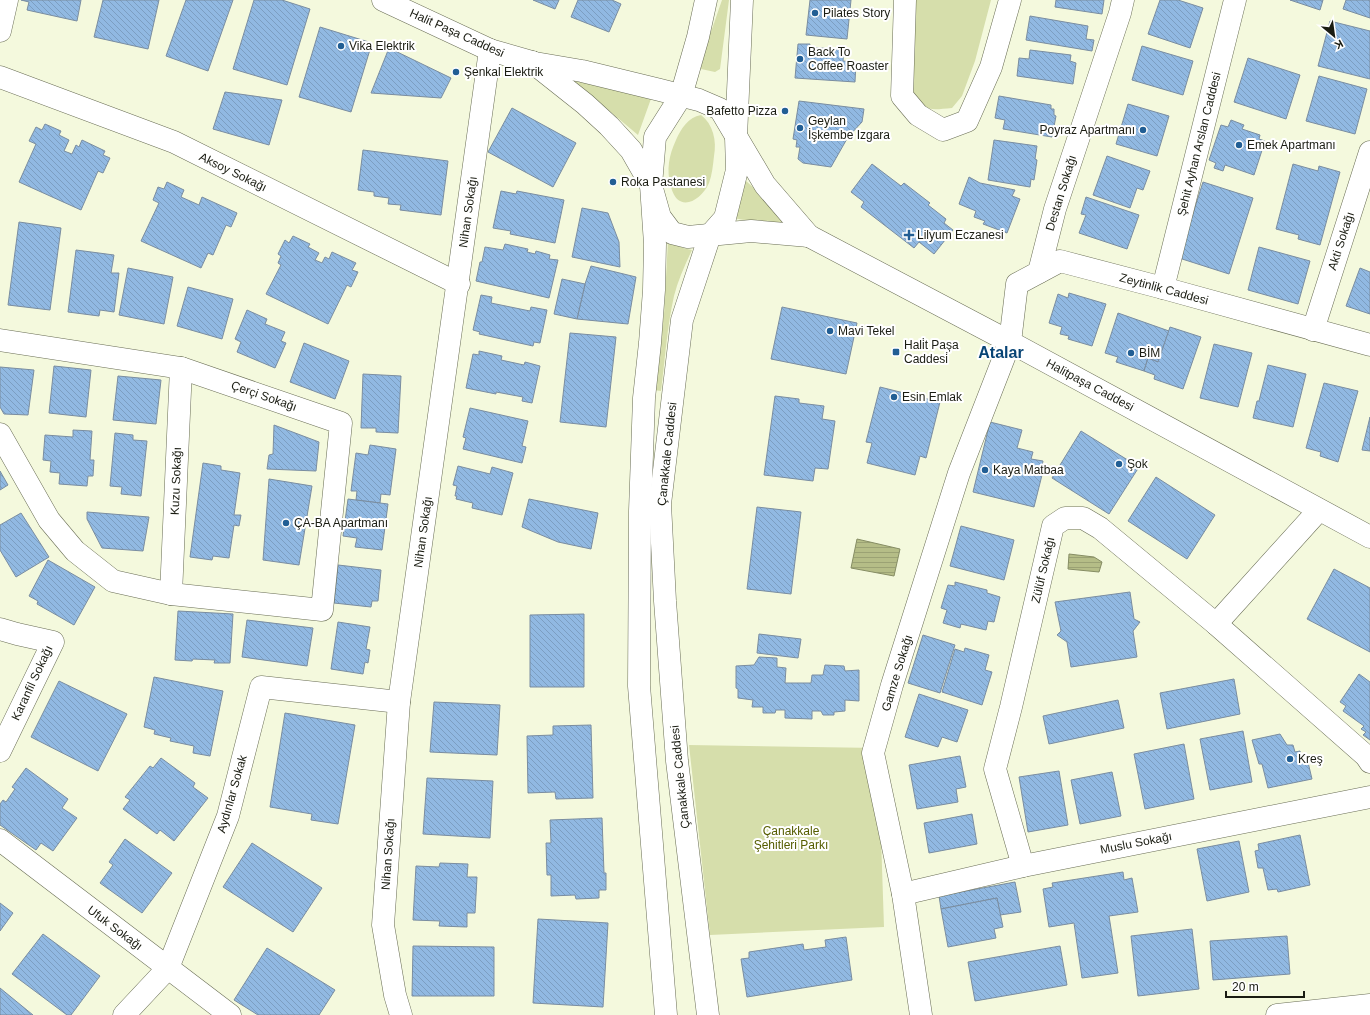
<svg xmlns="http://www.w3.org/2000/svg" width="1370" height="1015" viewBox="0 0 1370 1015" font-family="Helvetica,sans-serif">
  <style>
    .green { fill: #d6deab }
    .water { fill: url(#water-rules); stroke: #868d64 }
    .building { fill: url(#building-back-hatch); stroke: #7a8da0 }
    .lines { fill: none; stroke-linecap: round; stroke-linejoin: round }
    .minor-casing { stroke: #696d55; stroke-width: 23 }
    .tertiary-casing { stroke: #696d55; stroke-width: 23 }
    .secondary-casing { stroke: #696d55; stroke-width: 23 }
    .minor { stroke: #fff; stroke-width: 22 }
    .tertiary { stroke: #fff; stroke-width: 22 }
    .secondary { stroke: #fff; stroke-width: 22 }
    .poi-dot { fill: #215e94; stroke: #fff; stroke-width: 1.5 }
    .labels { text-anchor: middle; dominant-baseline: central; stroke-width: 4; stroke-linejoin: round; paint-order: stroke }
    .poi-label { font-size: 12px; fill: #1a1c12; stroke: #fff; text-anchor: start }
    .street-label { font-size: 12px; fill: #1a1c12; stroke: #fff }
    .park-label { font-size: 12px; fill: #565d00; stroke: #fff }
    .district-label { font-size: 16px; font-weight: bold; fill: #084475; stroke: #fff }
  </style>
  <defs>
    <pattern id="water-rules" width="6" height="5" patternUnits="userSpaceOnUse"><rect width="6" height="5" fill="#b5bd87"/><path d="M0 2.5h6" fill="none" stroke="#9ba274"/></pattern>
    <pattern id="building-back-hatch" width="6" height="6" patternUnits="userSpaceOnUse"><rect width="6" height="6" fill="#91b9e2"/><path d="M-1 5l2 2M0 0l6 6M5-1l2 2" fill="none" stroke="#7c9ec1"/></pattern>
  </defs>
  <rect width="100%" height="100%" fill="#f4f9dd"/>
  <g class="green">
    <path d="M722,0H729L720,69L715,72L701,69L696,64L712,29Z"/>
    <path d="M916,0H991L975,61L962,96L952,108C930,110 925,112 910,93Z"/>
    <path d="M547,71L652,96L638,135L580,86Z"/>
    <path d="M701,115C713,124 717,141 714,156C713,165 712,175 709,183C701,201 678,214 671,187C666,170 669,155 676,140C681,129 688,117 701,115Z"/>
    <path d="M744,179L797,228L794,229L733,218Z"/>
    <path d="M668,241L683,248L692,250C685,265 678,280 674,296C667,327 665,360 661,391L654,390L664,314Z"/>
    <path d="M689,745L878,748L884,927L710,935Z"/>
  </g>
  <g class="water">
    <path d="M857,539L900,549L894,576L851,568Z"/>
    <path d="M1069,554L1094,557L1102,562L1099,572L1068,569Z"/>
  </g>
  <g class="building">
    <path d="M21,0H81L77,21L27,10L29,2Z"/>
    <path d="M103,0H159L148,49L94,37Z"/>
    <path d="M186,0H233L208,71L166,56Z"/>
    <path d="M254,0H282L310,9L287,85L233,69Z"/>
    <path d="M533,0H559L555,9Z"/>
    <path d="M578,0H612L621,4L609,32L571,17Z"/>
    <path d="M810,0H851L847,39L806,35Z"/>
    <path d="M1056,0H1104L1102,14L1055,7Z"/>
    <path d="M1160,0H1178L1203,8L1190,48L1148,34Z"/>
    <path d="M1290,0H1323L1320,10Z"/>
    <path d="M1346,0H1370V18L1343,9Z"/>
    <path d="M1030,16L1088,26L1086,39L1094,40L1092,51L1026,40Z"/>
    <path d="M1330,21L1370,31V79L1318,66Z"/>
    <path d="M320,27L372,43L351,112L299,97Z"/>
    <path d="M798,44H810L809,47L844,50L843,61L856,62L855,82L795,78Z"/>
    <path d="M1142,46L1193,61L1183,95L1132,80Z"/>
    <path d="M389,48L451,78L441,98L371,93Z"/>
    <path d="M1030,50L1071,55L1070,61L1076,63L1073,84L1017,76L1019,58L1029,59Z"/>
    <path d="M1248,58L1300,75L1286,119L1234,102Z"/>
    <path d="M1319,76L1367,89L1355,134L1306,121Z"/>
    <path d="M225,92L282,100L269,145L213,129Z"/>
    <path d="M999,96L1051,105V109H1054V115L1056,116L1052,137L1003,129L1005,120L995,118Z"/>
    <path d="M799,101L864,109L862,122L848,137L831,167L803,163L798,159L800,147H796L797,140L793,139Z"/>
    <path d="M1128,104L1169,116L1157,156L1116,144Z"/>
    <path d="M512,108L576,143L553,187L488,152Z"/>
    <path d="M1231,120L1244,125L1242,129L1260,135L1259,139L1265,141L1254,175L1225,165L1223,171L1214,168L1216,163L1209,160L1221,125L1228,127Z"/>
    <path d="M45,124L61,131L59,135L69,140L64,151L72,154L76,145L79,147L82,140L105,151L103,155L110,158L103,173L98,171L81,210L19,182L36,144L29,141L36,127L42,130Z"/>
    <path d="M994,140L1037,146L1035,159L1037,160L1034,180L1031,179L1030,187L988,180Z"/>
    <path d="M363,150L448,161L441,215L400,210L401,205L388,204L389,198L374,196V192L358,190Z"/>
    <path d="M1107,156L1150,171L1143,190L1137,188L1130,208L1093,195Z"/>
    <path d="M872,164L901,186L904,183L930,203L928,205L946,219L944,223L953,230L934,254L919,242L914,248L861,207L864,202L851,192Z"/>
    <path d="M1293,164L1318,171L1319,166L1340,172L1320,245L1298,239L1299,235L1276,229Z"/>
    <path d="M969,177L980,183L1015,190L1012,196L1020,199L1007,233L983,224L985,221L974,217L976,211L959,204Z"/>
    <path d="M167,182L184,190L181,197L199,205L202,197L237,213L231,227L226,225L213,255L208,253L201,268L141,241L159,203L153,200L158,187L164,189Z"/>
    <path d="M1203,182L1253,198L1229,274L1179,258Z"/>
    <path d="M501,191L516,194L517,191L564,200L555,243L510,234L511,231L493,228Z"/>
    <path d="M1086,197L1139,215L1127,249L1079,233L1086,215L1081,214Z"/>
    <path d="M582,208L608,213L619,242L620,267L572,257Z"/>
    <path d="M19,222L61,228L50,310L8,305Z"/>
    <path d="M293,236L310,244L308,247L319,253L315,260L322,263L325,257L329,259L332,252L356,263L352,270L358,272L351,287L347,285L328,324L266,294L281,265L278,263L281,256L278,254L285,240L289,243Z"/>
    <path d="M505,244L528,249L527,252L535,254L536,251L550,255L549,259L558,260L549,298L476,281L480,262H482L485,247L503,250Z"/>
    <path d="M1259,247L1310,261L1298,304L1248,290Z"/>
    <path d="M76,250L114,255L111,273H119L114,312L100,310L99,316L68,312Z"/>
    <path d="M591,266L636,277L628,324L577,319L585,284Z"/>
    <path d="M128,268L173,277L164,324L119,315Z"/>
    <path d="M1360,268L1370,272V314L1346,306Z"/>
    <path d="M562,279L585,284L577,319L554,314Z"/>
    <path d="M188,287L233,299L222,339L177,326Z"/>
    <path d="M1069,293L1106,304L1092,346L1068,339L1069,336L1060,334L1062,327L1049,323L1058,294L1068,298Z"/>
    <path d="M481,295L492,297L491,303L530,311L531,307L547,310L540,343L534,342L533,346L479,334L480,332L473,330Z"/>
    <path d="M782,307L857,323L846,374L771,359Z"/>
    <path d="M247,310L267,319L265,324L285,332L281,341L286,343L275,368L237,352L241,342L235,339Z"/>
    <path d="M1118,313L1169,331L1158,362L1148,358L1144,371L1116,362L1118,357L1105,353Z"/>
    <path d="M1170,327L1201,337L1183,389L1154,379L1155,375L1144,371L1148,358L1158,362Z"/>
    <path d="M570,333L616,337L606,427L560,422Z"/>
    <path d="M304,343L349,361L335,399L290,382Z"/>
    <path d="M1214,344L1252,353L1238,407L1200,398Z"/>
    <path d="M479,351L502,356L501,360L524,365L525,362L540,366L532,403L522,401L523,397L496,392V394L466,388L473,354L479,355Z"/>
    <path d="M1268,365L1306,374L1293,427L1253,418L1257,401H1259Z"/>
    <path d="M54,366L91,370L86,417L49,413Z"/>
    <path d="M0,367L34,370L28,415L4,414L0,407Z"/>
    <path d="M363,374L401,376L398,433L376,432V428H361Z"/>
    <path d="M118,376L161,380L156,424L113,420Z"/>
    <path d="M1324,383L1358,391L1338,462L1320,456L1321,452L1306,448Z"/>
    <path d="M880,387L940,402L926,458L920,456L915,475L867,463L872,443L866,442Z"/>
    <path d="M775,396L799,399V403L824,406L822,419L835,421L828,469L815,468L813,481L764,475Z"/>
    <path d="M470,408L528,421L522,446L526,447L522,463L463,449L466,438L463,437Z"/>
    <path d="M1370,417V451L1362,450Z"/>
    <path d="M990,422L1022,430L1017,448L1033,452L1031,459L1043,461L1042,466L1044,467L1034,507L973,492Z"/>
    <path d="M274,425L319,442L316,471L267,469L269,455L273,454Z"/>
    <path d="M73,430L92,431L90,460H94L93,476H88L87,486L59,484L60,473L50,472L51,461L43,460L45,435L73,437Z"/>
    <path d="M1081,431L1139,467L1109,514L1052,478Z"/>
    <path d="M115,433L133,435V440L147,441L141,496L121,494L122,487L110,486Z"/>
    <path d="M370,445L396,449L390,495L381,494L380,503L356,500L357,491H351L356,453L368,455Z"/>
    <path d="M203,463L221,466V470L240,473L234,515H241L239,526L234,525L229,558L213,556L212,560L190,557Z"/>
    <path d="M458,466L490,474L492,467L513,473L502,515L472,508L473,503L456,499L457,496H455L457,486L453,485Z"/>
    <path d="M0,471L8,485L0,490Z"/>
    <path d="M1156,477L1215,515L1187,559L1128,521Z"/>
    <path d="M269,479L312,486L299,565L263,560Z"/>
    <path d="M348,499L388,504L382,550L355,547L357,538L343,536Z"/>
    <path d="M529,499L598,513L591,549L558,542L522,527Z"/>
    <path d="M757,507L801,512L791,594L747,589Z"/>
    <path d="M87,512L149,517L143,551L102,548L87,519Z"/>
    <path d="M21,513L49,557L16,577L0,550V525Z"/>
    <path d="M961,526L1014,540L1004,580L950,566Z"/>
    <path d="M48,560L95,587L74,625L37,604L38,601L29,596Z"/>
    <path d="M338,565L381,570L378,601H372L371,607L334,603Z"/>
    <path d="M1334,569L1370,588V652L1307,619Z"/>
    <path d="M955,582L987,590V593L1000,597L994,622L988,621L986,630L961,624L960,628L943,623L947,610L941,608L948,585L955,586Z"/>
    <path d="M1130,592L1134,619L1140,622L1133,631L1137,657L1071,667L1067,642L1057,635L1061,631L1055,602Z"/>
    <path d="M178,611L233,614L230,663H214L215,660L193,659L192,661L175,660Z"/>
    <path d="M584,614V687H530V615Z"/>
    <path d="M247,620L313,628L307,666L242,657Z"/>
    <path d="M338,622L370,627L366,649L370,650L368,663L365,662L363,674L331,669Z"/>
    <path d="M759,634L801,639L798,658L757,653Z"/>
    <path d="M923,635L955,645L940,693L908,683Z"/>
    <path d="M965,648L989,655L985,670L992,672L982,705L942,692L955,649L964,652Z"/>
    <path d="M759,657L777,658V667L786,668L785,683H811L812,675H823L825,665L844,666L845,671L859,670V701L845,700V711L834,712V715H823L821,711H812V719L785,718V710H776L775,713H763V707H752L753,700L738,698V689L736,688V666L754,665Z"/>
    <path d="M1359,674L1370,682V740L1363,735L1366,732L1361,729L1364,726L1343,711L1346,706L1340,702Z"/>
    <path d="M154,677L223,691L210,756L193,753L194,746L170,741L171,738L154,734L155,730L144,727Z"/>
    <path d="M1234,679L1240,714L1167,729L1160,693Z"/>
    <path d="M59,681L127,714L98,771L31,737Z"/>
    <path d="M919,694L968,710L957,742L942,737L938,747L905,737Z"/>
    <path d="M1118,700L1124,728L1049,744L1043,716Z"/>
    <path d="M434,702L500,705L497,755L430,752Z"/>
    <path d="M285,713L355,725L338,824L311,820L312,814L270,807Z"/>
    <path d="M591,725L593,798L556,799L555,792L528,793L527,736L553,735V726Z"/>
    <path d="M1243,731L1252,782L1210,790L1200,739Z"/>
    <path d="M1280,734L1287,745H1293L1295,752L1300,751L1302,759L1307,758L1312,779L1268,788L1262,764H1259L1252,740Z"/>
    <path d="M1184,744L1194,799L1145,809L1134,754Z"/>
    <path d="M960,756L966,787L956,789L958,802L917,809L909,765Z"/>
    <path d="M161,758L195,783L193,787L208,798L174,841L160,830L157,834L123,809L130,800L125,797L150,766L153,768Z"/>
    <path d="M26,768L68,799L62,808L77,818L53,851L41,843L36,850L0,825V804L3,800L6,802L15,789L12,787Z"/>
    <path d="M1059,771L1068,825L1028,832L1019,777Z"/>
    <path d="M1112,772L1121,816L1080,824L1071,780Z"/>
    <path d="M427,778L493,781L490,838L423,834Z"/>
    <path d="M972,814L977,844L929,853L924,823Z"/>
    <path d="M602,818L604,873H606V890H599V898L576,899L575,895L551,896V875H547L546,843H551L550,820Z"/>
    <path d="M1300,835L1310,885L1278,892L1277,889L1268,890L1263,868H1258L1255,851L1259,850L1258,844Z"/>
    <path d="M125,839L172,873L142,913L100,883L113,865L109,862Z"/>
    <path d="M1239,841L1249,892L1207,901L1197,849Z"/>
    <path d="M252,843L322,888L293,932L223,887Z"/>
    <path d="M440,863L468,864L467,877H477L475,913H467V927L439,926L440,921L413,920L416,866L439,867Z"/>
    <path d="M1123,872L1124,880L1132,878L1138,912L1109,916L1118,973L1082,978L1074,923L1049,927L1043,889L1053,887L1052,883Z"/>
    <path d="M1015,882L1021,912L1000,915L997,898L941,909L939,896Z"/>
    <path d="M997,898L1003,927L994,929L996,938L948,947L941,909Z"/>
    <path d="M0,903L13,913L0,931Z"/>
    <path d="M538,919L608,923L603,1007L533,1003Z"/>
    <path d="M1192,929L1199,989L1138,996L1131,936Z"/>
    <path d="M43,934L100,976L71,1015H67L12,974Z"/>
    <path d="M1287,936L1290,974L1213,980L1210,941Z"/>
    <path d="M846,937L852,980L747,997L741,959L749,958V952L803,944L804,950L826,947L825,940Z"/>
    <path d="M413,946L494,947V996H412Z"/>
    <path d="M1060,946L1067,985L975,1001L968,962Z"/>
    <path d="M267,948L335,990L319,1015H258L234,1000Z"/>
    <path d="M0,988L33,1015H0Z"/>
  </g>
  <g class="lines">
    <g class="minor-casing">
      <g id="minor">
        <path d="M905,0L902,96L918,115L943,130L967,121L991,67L1010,0"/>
        <path d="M0,77L174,142L459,284"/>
        <path d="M1039,272L1055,209L1120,13L1123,0"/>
        <path d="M1163,288L1235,0"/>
        <path d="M1313,330L1370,152"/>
        <path d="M0,340L181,368L341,423L322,610L171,594L113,581L75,551L49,520L0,434"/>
        <path d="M171,594L181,368"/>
        <path d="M1216,624L1366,756L1370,762"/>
        <path d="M0,629L17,634L53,642L0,751"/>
        <path d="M0,840L230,1015"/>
        <path d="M1023,866L995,769L1011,707L1053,526L1065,518H1083L1100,528L1216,624L1319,510"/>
        <path d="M903,894L1023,866L1370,797"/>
        <path d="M124,1015L168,968L228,816L261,687L399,702"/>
        <path d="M401,1015L395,995L383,925L399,702L490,50"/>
        <path d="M921,1015L903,894L873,753L892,685L959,473L1010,342L1017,284L1060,261L1163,288L1370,345"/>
      </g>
    </g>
    <g class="tertiary-casing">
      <g id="tertiary">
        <path d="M383,0L490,50L532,62"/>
        <path d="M0,31L7,0"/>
        <path d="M809,236L1010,342L1370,537"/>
        <path d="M1277,1015L1370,1005"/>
      </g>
    </g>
    <g class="secondary-casing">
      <g id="secondary">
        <path d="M532,62L585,104L609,126L631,150L651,185L660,217L672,233L688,237L751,231L809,236"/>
        <path d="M535,63L582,71L660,90L699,100L720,109L765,185L809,236"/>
        <path d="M666,1015L639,686L640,511L644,398L650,343L654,290L655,244L651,185L655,137L681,96L698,37L706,0"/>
        <path d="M708,1015L677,761L665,601L660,504L682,320L710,235L725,218L737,170L736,137L742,0"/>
      </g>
    </g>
    <use href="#minor" class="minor"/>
    <use href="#tertiary" class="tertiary"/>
    <use href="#secondary" class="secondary"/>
  </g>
  <g class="poi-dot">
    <circle cx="815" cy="13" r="4"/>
    <circle cx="341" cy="46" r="4"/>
    <circle cx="800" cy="59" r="4"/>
    <circle cx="456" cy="72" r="4"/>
    <circle cx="785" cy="111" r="4"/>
    <circle cx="800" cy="128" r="4"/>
    <circle cx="1143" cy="130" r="4"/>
    <circle cx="1239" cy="145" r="4"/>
    <circle cx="613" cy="182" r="4"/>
    <path d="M907 229h4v4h4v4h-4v4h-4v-4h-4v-4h4z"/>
    <circle cx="830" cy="331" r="4"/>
    <rect x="892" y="348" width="8" height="8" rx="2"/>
    <circle cx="1131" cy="353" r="4"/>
    <circle cx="894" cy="397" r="4"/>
    <circle cx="1119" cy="464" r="4"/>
    <circle cx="985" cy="470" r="4"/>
    <circle cx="286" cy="523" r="4"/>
    <circle cx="1290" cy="759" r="4"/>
  </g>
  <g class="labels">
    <g class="poi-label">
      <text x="823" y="13">Pilates Story</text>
      <text x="349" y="46">Vika Elektrik</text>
      <text x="808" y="52">Back To<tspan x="808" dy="14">Coffee Roaster</tspan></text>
      <text x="464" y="72">Şenkal Elektrik</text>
      <text x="777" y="111" text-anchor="end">Bafetto Pizza</text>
      <text x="808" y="121">Geylan<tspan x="808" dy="14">İşkembe Izgara</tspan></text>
      <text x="1135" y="130" text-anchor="end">Poyraz Apartmanı</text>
      <text x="1247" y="145">Emek Apartmanı</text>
      <text x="621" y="182">Roka Pastanesi</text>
      <text x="917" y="235">Lilyum Eczanesi</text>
      <text x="838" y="331">Mavi Tekel</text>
      <text x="904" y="345">Hali̇t Paşa<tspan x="904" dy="14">Caddesi̇</tspan></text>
      <text x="1139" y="353">BİM</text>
      <text x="902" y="397">Esin Emlak</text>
      <text x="1127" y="464">Şok</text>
      <text x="993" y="470">Kaya Matbaa</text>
      <text x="294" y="523">ÇA-BA Apartmanı</text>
      <text x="1298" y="759">Kreş</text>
    </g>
    <g class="street-label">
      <text transform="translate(457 33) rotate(24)">Halit Paşa Caddesi</text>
      <text transform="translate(1199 144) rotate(-76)">Şehit Ayhan Arslan Caddesi</text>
      <text transform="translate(233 172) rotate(26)">Aksoy Sokağı</text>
      <text transform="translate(1061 193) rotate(-73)">Destan Sokağı</text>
      <text transform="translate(468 212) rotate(-82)">Nihan Sokağı</text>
      <text transform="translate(1341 241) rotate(-72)">Akti Sokağı</text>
      <text transform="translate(1164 289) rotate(15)">Zeytinlik Caddesi</text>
      <text transform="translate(1090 385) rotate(28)">Halitpaşa Caddesi</text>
      <text transform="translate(264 396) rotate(19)">Çerçi Sokağı</text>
      <text transform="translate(667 454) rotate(-84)">Çanakkale Caddesi</text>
      <text transform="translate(176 481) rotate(-88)">Kuzu Sokağı</text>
      <text transform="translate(423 532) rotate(-82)">Nihan Sokağı</text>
      <text transform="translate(1043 570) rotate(-77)">Zülüf Sokağı</text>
      <text transform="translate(897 673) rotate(-73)">Gamze Sokağı</text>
      <text transform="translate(32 683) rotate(-65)">Karanfil Sokağı</text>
      <text transform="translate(680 777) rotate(-96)">Çanakkale Caddesi</text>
      <text transform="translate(232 794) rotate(-74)">Aydınlar Sokak</text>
      <text transform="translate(1136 843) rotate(-11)">Muslu Sokağı</text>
      <text transform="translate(388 854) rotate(-86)">Nihan Sokağı</text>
      <text transform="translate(115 928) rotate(37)">Ufuk Sokağı</text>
    </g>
    <g class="park-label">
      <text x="791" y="831">Çanakkale<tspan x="791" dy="14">Şehitleri Parkı</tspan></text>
    </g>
    <g class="district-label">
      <text x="1001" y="352">Atalar</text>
    </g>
  </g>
  <g transform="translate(1334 36) rotate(151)" stroke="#ffffff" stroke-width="3" paint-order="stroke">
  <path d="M0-3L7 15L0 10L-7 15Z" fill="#1a1c12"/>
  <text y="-6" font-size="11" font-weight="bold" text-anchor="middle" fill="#1a1c12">K</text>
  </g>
  <path d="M1226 991v6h78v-6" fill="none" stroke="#1a1c12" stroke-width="2"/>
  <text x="1232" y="991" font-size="12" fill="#1a1c12" stroke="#ffffff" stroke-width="3" paint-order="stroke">20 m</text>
</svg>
